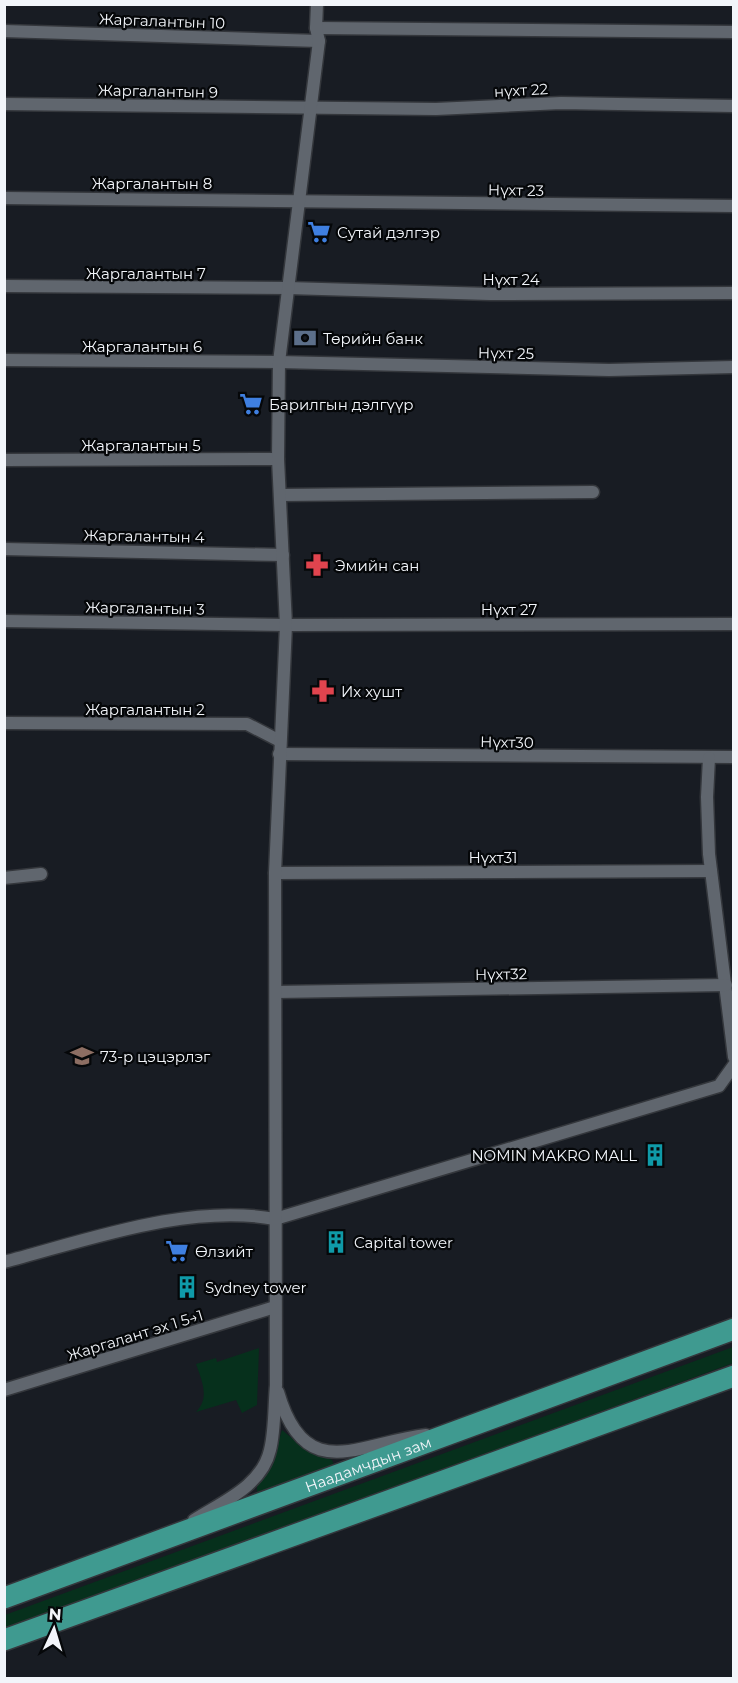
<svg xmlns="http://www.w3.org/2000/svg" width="738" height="1683" viewBox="0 0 738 1683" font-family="Montserrat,sans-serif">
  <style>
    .green { fill: #06301c }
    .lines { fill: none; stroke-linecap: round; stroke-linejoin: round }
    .minor-casing { stroke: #34373c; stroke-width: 15 }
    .trunk-casing { stroke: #34373c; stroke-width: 24 }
    .minor { stroke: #60666e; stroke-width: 12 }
    .trunk { stroke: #3f9a90; stroke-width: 21 }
    .labels { text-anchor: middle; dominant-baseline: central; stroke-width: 4.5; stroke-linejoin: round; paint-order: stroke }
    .street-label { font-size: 15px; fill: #f2f5fa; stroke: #050709 }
    .poi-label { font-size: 15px; fill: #f2f5fa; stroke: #050709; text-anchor: start }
  </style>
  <rect width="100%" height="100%" fill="#181c23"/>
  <g class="green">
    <path d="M733,1347V1363L5,1631V1615Z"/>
    <path d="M259,1348L257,1405L242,1413L236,1400L196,1412C210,1398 202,1381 196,1364L216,1358L217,1362Z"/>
    <path d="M282,1430L305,1449L332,1460L334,1465L257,1493V1487L275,1454Z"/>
  </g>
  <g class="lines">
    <g class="minor-casing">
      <g id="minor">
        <path d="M316,28L734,32"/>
        <path d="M4,31L319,41"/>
        <path d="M4,104L436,109L561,103L734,106"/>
        <path d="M4,198C248,199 490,205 734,206"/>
        <path d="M4,286L288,288L490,294L734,293"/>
        <path d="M4,360L279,362L609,370L734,367"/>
        <path d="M4,460L278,459"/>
        <path d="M281,495L593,492"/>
        <path d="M4,549L283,555"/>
        <path d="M4,621L286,625L734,624"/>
        <path d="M4,723L247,724L280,741"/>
        <path d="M279,754L734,757"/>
        <path d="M709,758L707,797L709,854L734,1057"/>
        <path d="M275,873L711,871"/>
        <path d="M4,878L41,874"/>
        <path d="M276,992L726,985"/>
        <path d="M4,1262C88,1240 189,1203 275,1219L719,1086L734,1065"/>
        <path d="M4,1390L275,1307"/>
        <path d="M278,1392C305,1486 358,1443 426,1435"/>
        <path d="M194,1520C222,1502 262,1486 270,1450C275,1430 274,1406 276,1385L275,873L286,625L278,459L279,362L319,41L316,28L317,4"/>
      </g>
    </g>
    <g class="trunk-casing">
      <g id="trunk">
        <path id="s1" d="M4,1598L734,1329"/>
        <path d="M4,1640L734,1376"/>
      </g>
    </g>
    <use href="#minor" class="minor"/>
    <use href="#trunk" class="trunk"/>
  </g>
  <defs>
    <g id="supermarket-bare" transform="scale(1.8)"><path d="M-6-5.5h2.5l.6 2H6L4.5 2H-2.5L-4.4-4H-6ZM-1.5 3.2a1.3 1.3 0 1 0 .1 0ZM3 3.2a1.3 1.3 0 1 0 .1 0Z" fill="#3f7fe0" stroke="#050709" stroke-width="2.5" paint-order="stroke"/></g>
    <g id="bank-bare" transform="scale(1.8)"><path d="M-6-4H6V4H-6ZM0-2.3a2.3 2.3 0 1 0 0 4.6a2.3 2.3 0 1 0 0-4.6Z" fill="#5c6f8a" stroke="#050709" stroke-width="2.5" paint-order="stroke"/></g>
    <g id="pharmacy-bare" transform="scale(1.8)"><path d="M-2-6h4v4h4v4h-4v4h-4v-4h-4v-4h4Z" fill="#e0444e" stroke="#050709" stroke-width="2.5" paint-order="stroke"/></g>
    <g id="school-bare" transform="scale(1.8)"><path d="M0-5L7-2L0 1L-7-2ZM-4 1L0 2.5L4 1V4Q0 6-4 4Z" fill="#8d6e63" stroke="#050709" stroke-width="2.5" paint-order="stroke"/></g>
    <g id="building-bare" transform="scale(1.8)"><path d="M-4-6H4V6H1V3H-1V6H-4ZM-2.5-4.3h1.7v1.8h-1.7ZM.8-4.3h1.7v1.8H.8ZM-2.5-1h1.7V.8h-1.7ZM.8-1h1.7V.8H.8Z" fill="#0f9aa8" stroke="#050709" stroke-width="2.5" paint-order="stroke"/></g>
  </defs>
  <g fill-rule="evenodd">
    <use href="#supermarket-bare" x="319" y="232"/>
    <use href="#bank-bare" x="305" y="338"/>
    <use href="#supermarket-bare" x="251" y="404"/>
    <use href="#pharmacy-bare" x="317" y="565"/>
    <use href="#pharmacy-bare" x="323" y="691"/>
    <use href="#school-bare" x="82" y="1056"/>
    <use href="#building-bare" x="655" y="1155"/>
    <use href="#building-bare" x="336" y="1242"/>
    <use href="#supermarket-bare" x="177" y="1251"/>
    <use href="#building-bare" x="187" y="1287"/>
  </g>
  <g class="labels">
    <g class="street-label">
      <text transform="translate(162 21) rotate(2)">Жаргалантын 10</text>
      <text transform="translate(521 90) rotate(-3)">нүхт 22</text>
      <text transform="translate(158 91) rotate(1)">Жаргалантын 9</text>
      <text x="152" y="183">Жаргалантын 8</text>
      <text transform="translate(516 190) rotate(1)">Нүхт 23</text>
      <text x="146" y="273">Жаргалантын 7</text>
      <text x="511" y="279">Нүхт 24</text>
      <text x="142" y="346">Жаргалантын 6</text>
      <text transform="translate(506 353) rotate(1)">Нүхт 25</text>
      <text x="141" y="445">Жаргалантын 5</text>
      <text transform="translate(144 536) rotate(1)">Жаргалантын 4</text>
      <text transform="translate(145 608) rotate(1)">Жаргалантын 3</text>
      <text x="509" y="609">Нүхт 27</text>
      <text x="145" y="709">Жаргалантын 2</text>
      <text transform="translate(507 742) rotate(1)">Нүхт30</text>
      <text x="493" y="857">Нүхт31</text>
      <text transform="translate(501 974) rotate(-1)">Нүхт32</text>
      <text transform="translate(135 1335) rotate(-17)">Жаргалант эх 1 5→1</text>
      <text stroke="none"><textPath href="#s1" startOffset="388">Наадамчдын зам</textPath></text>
    </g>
    <g class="poi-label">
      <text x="337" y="232">Сутай дэлгэр</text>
      <text x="323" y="338">Төрийн банк</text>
      <text x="269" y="404">Барилгын дэлгүүр</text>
      <text x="335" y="565">Эмийн сан</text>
      <text x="341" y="691">Их хушт</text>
      <text x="100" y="1056">73-р цэцэрлэг</text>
      <text x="637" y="1155" text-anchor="end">NOMIN MAKRO MALL</text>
      <text x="354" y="1242">Capital tower</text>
      <text x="195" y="1251">Өлзийт</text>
      <text x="205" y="1287">Sydney tower</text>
    </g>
  </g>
  <rect width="738" height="1683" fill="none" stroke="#f2f5fa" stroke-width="12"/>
  <g transform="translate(54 1629) rotate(4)" stroke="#050709" stroke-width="4.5" paint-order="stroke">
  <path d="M0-4.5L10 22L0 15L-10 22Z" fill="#f2f5fa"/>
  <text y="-9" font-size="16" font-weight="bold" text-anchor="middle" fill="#f2f5fa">N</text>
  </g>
</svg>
